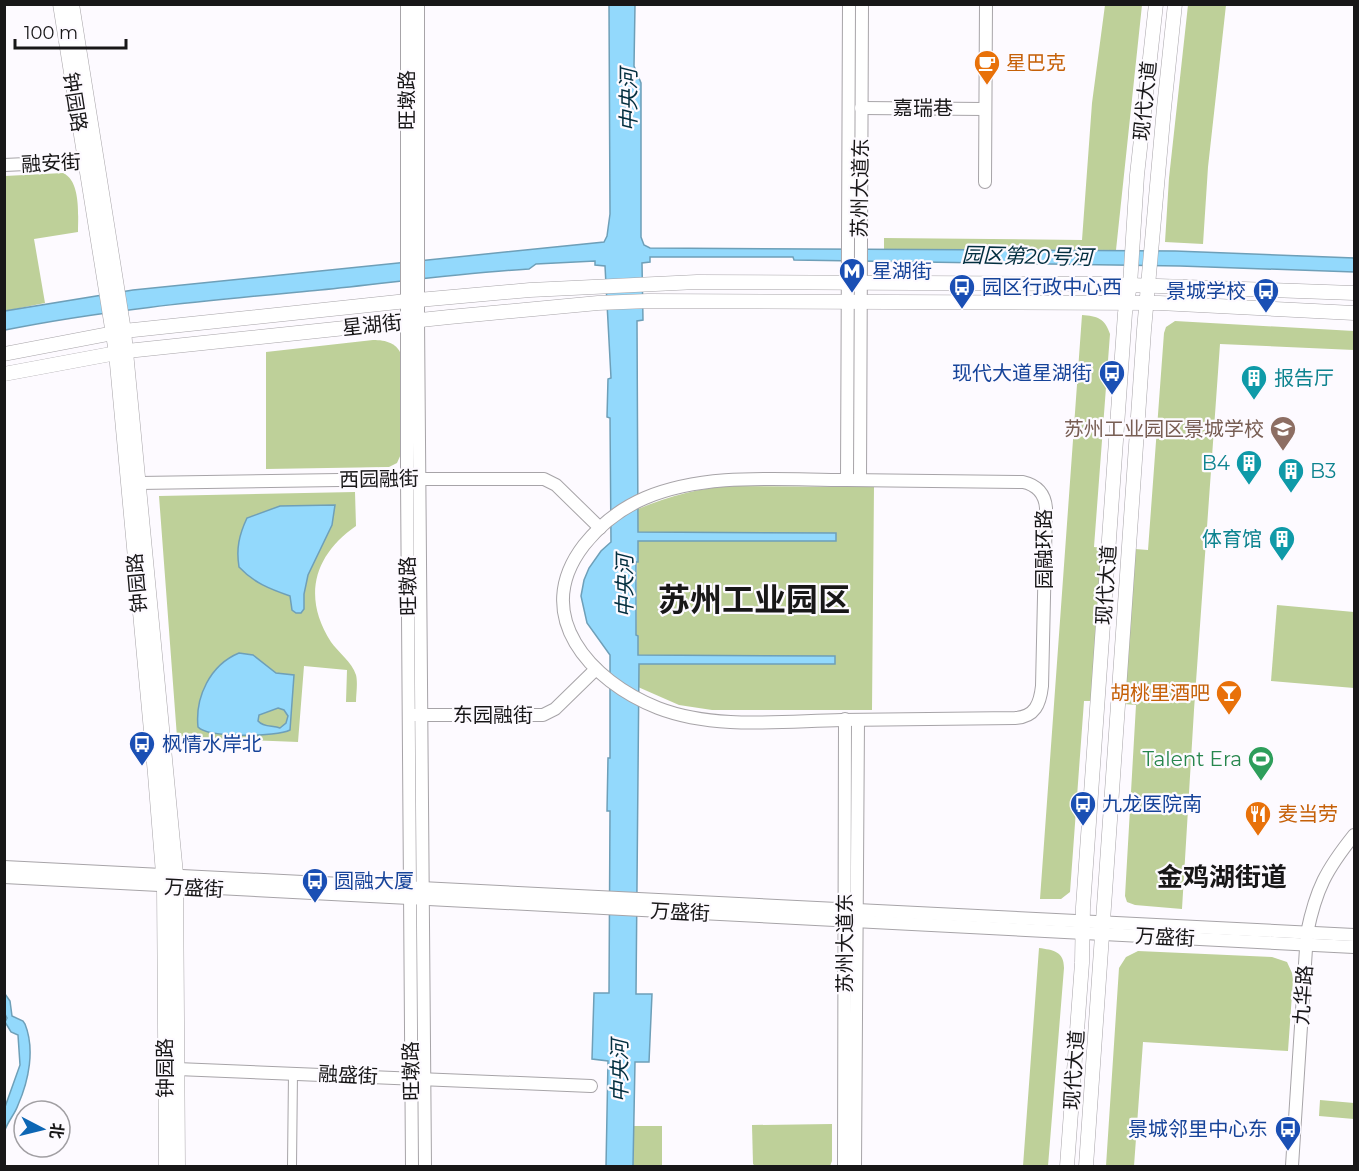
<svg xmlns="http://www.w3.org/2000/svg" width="1359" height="1171" viewBox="0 0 1359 1171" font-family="Montserrat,'Noto Sans SC',sans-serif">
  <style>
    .green { fill: #bed099 }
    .water { fill: #93d9fc; stroke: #6e9fb8; stroke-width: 1.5; fill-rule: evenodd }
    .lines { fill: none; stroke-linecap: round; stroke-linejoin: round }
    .street-casing { stroke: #a7a4a8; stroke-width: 10 }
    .secondary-casing { stroke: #a7a4a8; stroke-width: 14 }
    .primary-casing { stroke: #a7a4a8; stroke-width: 15 }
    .street { stroke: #fff; stroke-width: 8 }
    .secondary { stroke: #fff; stroke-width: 12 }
    .primary { stroke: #fff; stroke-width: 14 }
    .labels { text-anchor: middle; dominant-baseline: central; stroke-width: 4.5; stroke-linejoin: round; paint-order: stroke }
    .food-label { font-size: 20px; fill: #c56008; stroke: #fdfaff; text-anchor: start }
    .street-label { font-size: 20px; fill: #181718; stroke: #fdfaff }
    .transit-label { font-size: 20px; fill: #164399; stroke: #fdfaff; text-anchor: start }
    .culture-label { font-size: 20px; fill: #0d838f; stroke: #fdfaff; text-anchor: start }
    .education-label { font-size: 20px; fill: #785e54; stroke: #fdfaff; text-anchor: end }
    .leisure-label { font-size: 20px; fill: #27864d; stroke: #fdfaff; text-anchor: end }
    .water-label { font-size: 21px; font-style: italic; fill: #022e3f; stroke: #fdfaff }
    .district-label { font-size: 26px; font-weight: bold; fill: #181718; stroke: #fdfaff }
    .town-label { font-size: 32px; font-weight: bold; fill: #181718; stroke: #fdfaff }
  </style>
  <rect width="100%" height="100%" fill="#fdfaff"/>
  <g class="green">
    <path d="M1105,5H1142L1116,250L884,249V238L1082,240L1092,103Z"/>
    <path d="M1188,5H1226L1208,167L1203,244L1165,242L1169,178Z"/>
    <path d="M63,173C81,181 78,215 78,232L34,239L45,303L5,311V176Z"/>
    <path d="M1082,315C1097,316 1105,318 1110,334L1094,547L1104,548L1092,701H1084L1070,892L1061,899H1040Z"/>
    <path d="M1175,321L1354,331V350L1220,344L1194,710L1182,909L1135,905L1127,902L1125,896L1136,705L1124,704L1135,549L1148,550L1164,333L1166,327Z"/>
    <path d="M373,340C386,340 398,343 402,357L401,454L397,463L389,467L266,469V352Z"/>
    <path d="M736,486L874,487L872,710H712L679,705L638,687V636H636L638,509C670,496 701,487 736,486Z"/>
    <path d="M355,492L356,526C314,555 302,597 331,642C338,652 352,662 356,675C358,683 356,694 356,702H346L347,670L304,666L298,742L177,737L159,496Z"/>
    <path d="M1277,605L1354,612V688L1271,681Z"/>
    <path d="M1039,948C1053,950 1064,951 1064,968L1048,1166H1023Z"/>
    <path d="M1138,951L1272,957L1287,962L1292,973L1293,980L1288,1051L1143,1042L1134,1166H1106L1119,968L1126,957Z"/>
    <path d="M1320,1100L1354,1103V1119L1319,1116Z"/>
    <path d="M832,1124V1161L830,1166H755L753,1164L752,1125Z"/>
    <path d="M634,1126H662V1166H633Z"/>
  </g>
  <g class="water">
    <path d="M609,5H635L634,66L641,83V237L644,245L650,248L1175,251L1354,258V272L1180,266L794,260L793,257H650V262L642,263L643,320L637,321L638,532L836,533V541H638V562H636V635L638,636V655L835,656V664H639L636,994H652L649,1062H635L633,1166H606L608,1061L592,1059L594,993H609L610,811H607L608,758H610V655L587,623L581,596L584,580L589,568L601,551L611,542L610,418L607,417L608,379L611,378L605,266L595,265V261L536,264L529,269C459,273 390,283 320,290C215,300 109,309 5,330V311L133,290L604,242L607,236L610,214Z"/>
    <path d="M335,505L332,525L308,575L304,594V609L301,613H296L292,610L290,596C270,589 254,583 239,567C236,549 239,535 247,518L280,506Z"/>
    <path d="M239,653L253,655L276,673L294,675L290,730C277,737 208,738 198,727C195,697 210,665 239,653ZM278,708L284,710L288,716L286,723L280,728C273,725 264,728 258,721L259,715Z"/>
    <path d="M5,994L10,1001L12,1016L23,1021L25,1024C35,1049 29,1080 18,1105C15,1114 8,1121 5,1130V1107L20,1065L18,1035L11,1032L5,1022L7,1018L5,1014Z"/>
  </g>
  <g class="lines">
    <g class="street-casing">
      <path id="street" d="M292,1166L293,1072"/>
    </g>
    <g class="secondary-casing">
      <g id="secondary">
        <path d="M407,4V479L412,1166"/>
        <path d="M418,4V320L425,1166"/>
        <path d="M861,108L985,109"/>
        <path d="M4,165L93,161"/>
        <path d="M985,182L986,4"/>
        <path d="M847,480L1023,482C1037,485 1045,494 1046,508L1042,686C1040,704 1035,717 1015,718C957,719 900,719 842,720C783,721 715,730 658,708C590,681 530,615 584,545C600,525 622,508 645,498C707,472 781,480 847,480Z"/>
        <path d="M847,480L849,4"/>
        <path d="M860,480L862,4"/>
        <path d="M139,483L407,479H544L556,485L600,528"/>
        <path d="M413,715H543L555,709L596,669"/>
        <path d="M4,867L1354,935"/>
        <path d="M4,877C217,890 430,899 642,910C880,922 1117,935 1354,947"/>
        <path d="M177,1069L591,1086"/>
        <path d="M844,1166L845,719"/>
        <path d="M855,1166L858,720"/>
        <path d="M1292,1166L1307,933C1316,889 1326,870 1354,835"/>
      </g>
    </g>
    <g class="primary-casing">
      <g id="primary">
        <path d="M60,4L116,353L155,774L164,886L166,1166"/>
        <path d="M72,4L124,331L176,874L178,1166"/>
        <path d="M4,354L124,331L407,301L530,290L697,282L1101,284L1354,293"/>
        <path d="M4,374L127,351L449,317L598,303L648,301L1159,303L1354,313"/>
        <path d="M1067,1166L1082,963L1083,907L1125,313L1130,285L1137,175L1156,4"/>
        <path d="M1086,1166L1144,330L1164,108L1175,4"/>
      </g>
    </g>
    <use href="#street" class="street"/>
    <use href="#secondary" class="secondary"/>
    <use href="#primary" class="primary"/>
  </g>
  <defs>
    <g id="cafe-pin" transform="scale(1.35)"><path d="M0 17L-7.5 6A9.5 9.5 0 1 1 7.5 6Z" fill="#e8710a" stroke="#fdfaff"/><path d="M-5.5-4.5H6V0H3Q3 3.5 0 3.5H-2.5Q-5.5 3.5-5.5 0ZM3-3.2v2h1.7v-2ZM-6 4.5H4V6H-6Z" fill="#fff"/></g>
    <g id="metro-pin" transform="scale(1.35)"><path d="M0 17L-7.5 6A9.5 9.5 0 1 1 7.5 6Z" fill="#1a4fb4" stroke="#fdfaff"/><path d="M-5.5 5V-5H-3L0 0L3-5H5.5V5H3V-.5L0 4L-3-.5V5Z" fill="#fff"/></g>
    <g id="bus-pin" transform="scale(1.35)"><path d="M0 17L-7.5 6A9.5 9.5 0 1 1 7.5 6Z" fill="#1a4fb4" stroke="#fdfaff"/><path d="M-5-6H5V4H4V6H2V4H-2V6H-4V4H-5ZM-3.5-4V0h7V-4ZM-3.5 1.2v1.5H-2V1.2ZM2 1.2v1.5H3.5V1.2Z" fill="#fff"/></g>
    <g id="building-pin" transform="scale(1.35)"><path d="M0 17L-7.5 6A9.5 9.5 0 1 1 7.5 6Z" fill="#0f9aa8" stroke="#fdfaff"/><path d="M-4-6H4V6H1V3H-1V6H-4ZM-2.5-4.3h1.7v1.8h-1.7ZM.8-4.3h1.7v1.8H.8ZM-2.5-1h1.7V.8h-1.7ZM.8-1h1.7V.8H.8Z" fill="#fff"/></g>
    <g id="school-pin" transform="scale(1.35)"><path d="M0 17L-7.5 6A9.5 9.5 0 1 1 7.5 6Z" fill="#8d6e63" stroke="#fdfaff"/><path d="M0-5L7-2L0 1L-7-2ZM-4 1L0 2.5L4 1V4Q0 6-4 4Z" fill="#fff"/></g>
    <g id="bar-pin" transform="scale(1.35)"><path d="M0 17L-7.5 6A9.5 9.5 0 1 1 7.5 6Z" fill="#e8710a" stroke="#fdfaff"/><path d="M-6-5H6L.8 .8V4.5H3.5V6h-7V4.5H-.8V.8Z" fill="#fff"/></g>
    <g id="stadium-pin" transform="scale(1.35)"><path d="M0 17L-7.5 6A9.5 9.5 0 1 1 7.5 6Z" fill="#2e9e5b" stroke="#fdfaff"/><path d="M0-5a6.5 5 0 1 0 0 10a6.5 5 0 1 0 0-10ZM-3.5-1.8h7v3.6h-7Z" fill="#fff"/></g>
    <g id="restaurant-pin" transform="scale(1.35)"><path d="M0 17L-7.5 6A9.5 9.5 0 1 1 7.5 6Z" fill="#e8710a" stroke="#fdfaff"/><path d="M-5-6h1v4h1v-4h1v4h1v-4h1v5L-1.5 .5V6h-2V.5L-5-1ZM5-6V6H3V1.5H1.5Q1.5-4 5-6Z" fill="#fff"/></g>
  </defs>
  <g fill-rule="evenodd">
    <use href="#cafe-pin" x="987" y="63"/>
    <use href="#metro-pin" x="852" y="271"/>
    <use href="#bus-pin" x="962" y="287"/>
    <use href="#bus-pin" x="1266" y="291"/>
    <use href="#bus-pin" x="1112" y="373"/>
    <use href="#building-pin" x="1254" y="378"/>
    <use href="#school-pin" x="1283" y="429"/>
    <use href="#building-pin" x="1249" y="463"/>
    <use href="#building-pin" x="1291" y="471"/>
    <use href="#building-pin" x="1282" y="539"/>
    <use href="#bar-pin" x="1229" y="693"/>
    <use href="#bus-pin" x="142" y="744"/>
    <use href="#stadium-pin" x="1261" y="759"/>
    <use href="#bus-pin" x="1083" y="804"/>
    <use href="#restaurant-pin" x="1258" y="814"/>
    <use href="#bus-pin" x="315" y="881"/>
    <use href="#bus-pin" x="1288" y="1129"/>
  </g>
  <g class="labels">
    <g class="food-label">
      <text x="1006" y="63">星巴克</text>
      <text x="1210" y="693" text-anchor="end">胡桃里酒吧</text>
      <text x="1278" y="814">麦当劳</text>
    </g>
    <g class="street-label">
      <text transform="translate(407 100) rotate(-90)">旺墩路</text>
      <text transform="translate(1145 101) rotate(-84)">现代大道</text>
      <text transform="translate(75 102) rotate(81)">钟园路</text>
      <text x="923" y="108">嘉瑞巷</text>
      <text transform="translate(51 163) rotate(-3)">融安街</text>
      <text transform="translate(860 188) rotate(-89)">苏州大道东</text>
      <text transform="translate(372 325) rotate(-6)">星湖街</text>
      <text transform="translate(379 479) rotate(-1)">西园融街</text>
      <text transform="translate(1044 549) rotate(-90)">园融环路</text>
      <text transform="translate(137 583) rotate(-95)">钟园路</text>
      <text transform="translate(1106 585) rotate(-86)">现代大道</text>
      <text transform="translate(408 586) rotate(-91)">旺墩路</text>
      <text x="493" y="715">东园融街</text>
      <text transform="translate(194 888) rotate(3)">万盛街</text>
      <text transform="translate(680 912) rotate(3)">万盛街</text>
      <text transform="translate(1165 937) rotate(3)">万盛街</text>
      <text transform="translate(845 943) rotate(-90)">苏州大道东</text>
      <text transform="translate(1303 995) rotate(-86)">九华路</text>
      <text transform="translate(165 1068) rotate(-90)">钟园路</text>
      <text transform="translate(1074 1070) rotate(-86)">现代大道</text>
      <text transform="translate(411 1071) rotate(-91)">旺墩路</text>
      <text transform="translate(348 1075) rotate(3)">融盛街</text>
    </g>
    <g class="transit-label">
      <text x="872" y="271">星湖街</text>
      <text x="982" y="287">园区行政中心西</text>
      <text x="1246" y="291" text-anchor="end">景城学校</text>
      <text x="1092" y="373" text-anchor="end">现代大道星湖街</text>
      <text x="162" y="744">枫情水岸北</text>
      <text x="1102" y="804">九龙医院南</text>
      <text x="334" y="881">圆融大厦</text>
      <text x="1268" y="1129" text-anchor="end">景城邻里中心东</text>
    </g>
    <g class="culture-label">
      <text x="1274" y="378">报告厅</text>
      <text x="1230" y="463" text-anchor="end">B4</text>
      <text x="1310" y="471">B3</text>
      <text x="1262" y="539" text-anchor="end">体育馆</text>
    </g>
    <g class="education-label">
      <text x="1264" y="429">苏州工业园区景城学校</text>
    </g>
    <g class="leisure-label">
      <text x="1242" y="759">Talent Era</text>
    </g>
    <g class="water-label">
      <text transform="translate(628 100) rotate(-90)">中央河</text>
      <text transform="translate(1027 256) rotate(1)">园区第20号河</text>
      <text transform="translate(624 586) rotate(-90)">中央河</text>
      <text transform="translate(619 1071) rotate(-90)">中央河</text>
    </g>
    <g class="district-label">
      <text x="1222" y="877">金鸡湖街道</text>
    </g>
    <g class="town-label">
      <text x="754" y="599">苏州工业园区</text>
    </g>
  </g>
  <rect width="1359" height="1171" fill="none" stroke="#181718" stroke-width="12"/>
  <g transform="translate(42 1129) rotate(97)"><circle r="28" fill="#fdfaff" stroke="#a19fa3" stroke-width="1.5"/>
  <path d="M0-4.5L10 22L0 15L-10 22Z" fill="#0d66b4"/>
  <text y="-9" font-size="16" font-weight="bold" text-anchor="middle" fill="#181718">北</text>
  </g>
  <path d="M15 39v9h111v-9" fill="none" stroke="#181718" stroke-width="3"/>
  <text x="24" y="39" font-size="18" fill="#181718" stroke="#fdfaff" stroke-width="4.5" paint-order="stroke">100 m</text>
</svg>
